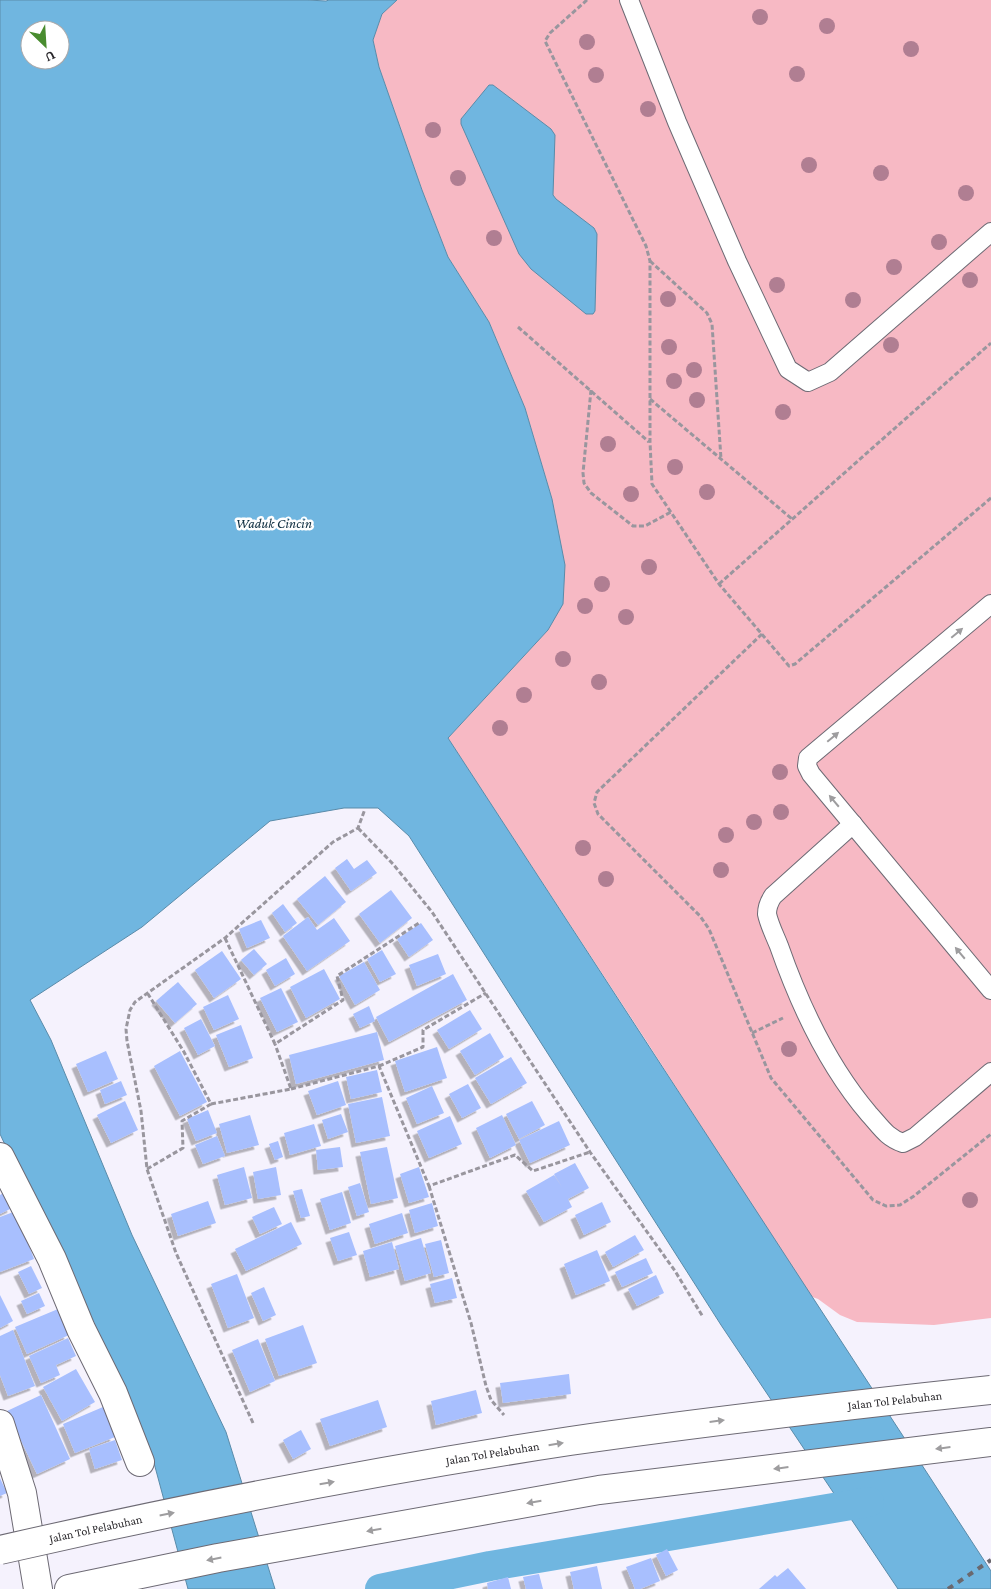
<svg xmlns="http://www.w3.org/2000/svg" width="991" height="1589" viewBox="0 0 991 1589" font-family="'Crimson Pro',serif">
  <style>
    .green { fill: #f7b9c4 }
    .water { fill: #70b6e0; stroke: #5a8ba9; fill-rule: evenodd }
    .lines { fill: none; stroke-linecap: round; stroke-linejoin: round }
    .canal { stroke: #70b6e0; stroke-width: 30 }
    .building { fill: #a8bffe; filter: url(#shadow) }
    .service-casing { stroke: #6d6a74; stroke-width: 20 }
    .minor-casing { stroke: #6d6a74; stroke-width: 30 }
    .motorway-casing { stroke: #6d6a74; stroke-width: 30 }
    .path { stroke: #99969e; stroke-width: 3; stroke-dasharray: 5 2.5; stroke-linecap: butt }
    .service { stroke: #fff; stroke-width: 18 }
    .minor { stroke: #fff; stroke-width: 28 }
    .motorway { stroke: #fff; stroke-width: 28 }
    .rail { stroke: #6a686e; stroke-width: 4; stroke-dasharray: 6 6; stroke-linecap: butt }
    .motorway-bridge-casing { stroke: #6d6a74; stroke-width: 30; stroke-linecap: butt }
    .motorway-bridge { stroke: #fff; stroke-width: 28 }
    .tree { fill: #b07e92 }
    .oneway { fill: #9e9d9f }
    .labels { text-anchor: middle; dominant-baseline: central; stroke-width: 5; stroke-linejoin: round; paint-order: stroke }
    .street-label { font-size: 12px; fill: #28262a; stroke: #fff }
    .water-label { font-size: 14px; font-style: italic; fill: #0e2e40; stroke: #fff }
  </style>
  <defs>
    <filter id="shadow"><feDropShadow dx="-4.5" dy="4.5" stdDeviation="0" flood-color="#0004"/></filter>
  </defs>
  <rect width="100%" height="100%" fill="#f5f2fd"/>
  <path class="green" d="M397,0H991V1318L934,1325L857,1322L840,1315L818,1299L810,1296L649,1045L448,738L548,630L552,499L525,408L489,322L448,257L422,190L379,67L373,40L382,14Z"/>
  <g class="water">
    <path d="M0,0H308L326,1L329,0H397L382,14L373,40L379,67L422,190L448,257L489,322L525,408L552,499L565,565L563,604L548,630L448,738L991,1571V1589H898L721,1325L409,836L378,808H344L270,821L142,927L30,1000L51,1040L132,1235L226,1432L275,1589H188L154,1463L0,1134ZM30,30H60V60H30Z"/>
    <path d="M489,85H493L551,129L555,135L553,195L556,199L594,228L597,234L595,311L593,314H586L531,269L519,254L461,124V119Z"/>
  </g>
  <g class="lines">
    <path class="canal" d="M380,1589L490,1566L869,1502"/>
  </g>
  <g class="building">
    <path d="M347,859L354,869L367,860L377,873L351,891L335,868Z"/>
    <path d="M325,876L346,902L318,925L297,899Z"/>
    <path d="M391,890L412,918L380,943L359,914Z"/>
    <path d="M283,904L297,923L285,932L272,913Z"/>
    <path d="M308,917L317,930L334,918L350,941L307,971L283,936Z"/>
    <path d="M261,920L270,938L247,948L239,929Z"/>
    <path d="M421,923L433,940L409,957L397,939Z"/>
    <path d="M254,949L267,964L254,975L241,960Z"/>
    <path d="M382,950L396,974L380,982L367,959Z"/>
    <path d="M222,951L241,979L214,998L195,970Z"/>
    <path d="M438,954L446,974L417,986L409,965Z"/>
    <path d="M286,958L295,974L275,986L266,970Z"/>
    <path d="M364,962L380,990L355,1005L339,976Z"/>
    <path d="M324,969L340,999L306,1018L290,987Z"/>
    <path d="M453,974L467,1000L389,1042L376,1017Z"/>
    <path d="M178,982L197,1004L175,1023L156,1001Z"/>
    <path d="M281,988L298,1022L277,1032L260,998Z"/>
    <path d="M228,995L239,1019L214,1030L203,1007Z"/>
    <path d="M369,1006L375,1021L360,1028L353,1014Z"/>
    <path d="M470,1010L482,1029L449,1049L437,1030Z"/>
    <path d="M201,1019L215,1046L198,1055L184,1028Z"/>
    <path d="M241,1025L253,1058L229,1067L216,1035Z"/>
    <path d="M377,1032L384,1060L296,1084L289,1055Z"/>
    <path d="M490,1033L504,1057L475,1075L460,1051Z"/>
    <path d="M437,1047L447,1078L405,1092L395,1061Z"/>
    <path d="M106,1051L118,1079L88,1092L76,1064Z"/>
    <path d="M180,1051L207,1102L180,1116L154,1066Z"/>
    <path d="M511,1057L527,1083L491,1104L475,1078Z"/>
    <path d="M377,1070L382,1092L351,1099L346,1077Z"/>
    <path d="M121,1081L127,1095L105,1104L100,1090Z"/>
    <path d="M338,1081L346,1105L317,1115L308,1091Z"/>
    <path d="M468,1084L481,1108L462,1118L449,1094Z"/>
    <path d="M432,1086L444,1113L417,1124L406,1098Z"/>
    <path d="M382,1097L390,1136L356,1143L348,1104Z"/>
    <path d="M125,1101L138,1130L111,1143L97,1115Z"/>
    <path d="M532,1101L545,1125L519,1139L506,1114Z"/>
    <path d="M208,1110L217,1133L196,1141L187,1119Z"/>
    <path d="M341,1114L348,1132L328,1139L322,1120Z"/>
    <path d="M250,1115L259,1145L227,1153L219,1124Z"/>
    <path d="M502,1115L516,1145L490,1158L476,1128Z"/>
    <path d="M450,1116L462,1144L429,1158L417,1131Z"/>
    <path d="M559,1121L570,1145L530,1163L519,1140Z"/>
    <path d="M314,1124L321,1146L290,1155L284,1133Z"/>
    <path d="M217,1136L225,1156L203,1164L195,1145Z"/>
    <path d="M278,1141L283,1157L275,1160L269,1144Z"/>
    <path d="M340,1147L343,1167L318,1170L316,1150Z"/>
    <path d="M387,1147L398,1198L371,1204L360,1152Z"/>
    <path d="M575,1163L589,1188L568,1199L572,1207L544,1222L526,1191L554,1175L562,1187L554,1174Z"/>
    <path d="M244,1167L252,1198L225,1205L217,1175Z"/>
    <path d="M276,1167L281,1195L258,1199L253,1172Z"/>
    <path d="M419,1167L429,1197L409,1203L400,1174Z"/>
    <path d="M360,1183L369,1212L357,1216L348,1187Z"/>
    <path d="M302,1189L310,1216L301,1218L293,1191Z"/>
    <path d="M5,1192L12,1208L0,1214V1195Z"/>
    <path d="M342,1192L351,1223L330,1230L320,1199Z"/>
    <path d="M208,1201L216,1223L178,1236L171,1214Z"/>
    <path d="M602,1202L611,1222L584,1235L575,1215Z"/>
    <path d="M432,1203L438,1226L415,1233L409,1210Z"/>
    <path d="M274,1207L282,1224L260,1234L252,1217Z"/>
    <path d="M16,1211L34,1259L0,1272V1217Z"/>
    <path d="M402,1213L408,1233L375,1244L369,1224Z"/>
    <path d="M291,1222L302,1244L246,1271L235,1249Z"/>
    <path d="M349,1232L357,1255L338,1261L330,1238Z"/>
    <path d="M635,1235L644,1250L613,1267L605,1252Z"/>
    <path d="M421,1238L431,1273L405,1281L395,1246Z"/>
    <path d="M441,1240L449,1273L434,1277L425,1244Z"/>
    <path d="M392,1242L399,1269L370,1277L363,1251Z"/>
    <path d="M597,1250L610,1281L576,1295L564,1264Z"/>
    <path d="M646,1258L653,1273L622,1287L615,1272Z"/>
    <path d="M31,1266L42,1288L29,1294L18,1272Z"/>
    <path d="M237,1274L254,1318L228,1328L211,1284Z"/>
    <path d="M656,1275L664,1293L637,1306L628,1289Z"/>
    <path d="M452,1278L457,1298L435,1303L430,1284Z"/>
    <path d="M264,1287L276,1315L263,1321L251,1293Z"/>
    <path d="M39,1293L45,1306L27,1314L21,1301Z"/>
    <path d="M0,1295L13,1321L0,1328Z"/>
    <path d="M58,1309L69,1335L27,1354L15,1327Z"/>
    <path d="M303,1325L317,1363L279,1376L265,1339Z"/>
    <path d="M13,1330L35,1386L8,1396L0,1375V1336Z"/>
    <path d="M68,1338L76,1356L56,1365L60,1375L41,1383L29,1356Z"/>
    <path d="M258,1339L275,1381L250,1392L232,1350Z"/>
    <path d="M76,1369L95,1402L62,1421L43,1387Z"/>
    <path d="M569,1374L571,1394L503,1403L500,1383Z"/>
    <path d="M476,1390L482,1413L436,1425L431,1401Z"/>
    <path d="M41,1395L70,1459L37,1474L7,1411Z"/>
    <path d="M378,1400L387,1427L330,1446L320,1419Z"/>
    <path d="M103,1407L115,1437L75,1453L63,1424Z"/>
    <path d="M301,1430L311,1449L293,1459L283,1440Z"/>
    <path d="M115,1440L122,1460L95,1469L89,1449Z"/>
    <path d="M0,1478L7,1493L0,1496Z"/>
    <path d="M667,1549L678,1570L666,1576L656,1555Z"/>
    <path d="M651,1558L660,1581L640,1589H635L626,1567Z"/>
    <path d="M597,1566L602,1589H574L570,1572Z"/>
    <path d="M788,1568L806,1589H759L775,1575L777,1577Z"/>
    <path d="M539,1574L543,1589H526L523,1577Z"/>
    <path d="M508,1577L511,1589H488L487,1583Z"/>
  </g>
  <g class="lines">
    <g class="service-casing">
      <g id="service">
        <path d="M629,0L677,122L737,261L788,369L808,382L830,372L991,232"/>
        <path d="M991,604L808,758L807,766L811,774L991,990"/>
        <path d="M853,824L773,896C769,902 767,907 767,914C769,924 775,936 779,946C800,1006 828,1066 869,1114C881,1127 886,1137 903,1143L915,1137L991,1072"/>
      </g>
    </g>
    <g class="minor-casing">
      <g id="minor">
        <path d="M0,1157L52,1259L81,1329L113,1393L140,1462"/>
        <path d="M0,1424L22,1493L38,1589"/>
      </g>
    </g>
    <g class="motorway-casing">
      <path id="motorway" d="M69,1589L218,1558L599,1490L991,1442"/>
    </g>
    <g class="path">
      <path d="M587,0L550,33L545,41L646,246L650,261V442L652,484L719,584L789,666L795,664L991,498"/>
      <path d="M650,261L707,313L712,324L721,459"/>
      <path d="M518,327L649,442"/>
      <path d="M591,390L583,473L584,483L591,493L633,526H645L671,512"/>
      <path d="M650,399L792,519"/>
      <path d="M719,584L991,343"/>
      <path d="M762,634L597,792L594,803L598,814L700,916L709,929L771,1078L873,1200L886,1206L900,1205L914,1196L991,1134"/>
      <path d="M358,828L393,864L432,912L590,1152L675,1271L703,1317"/>
      <path d="M225,938L275,1044L343,1000L337,976L419,923"/>
      <path d="M752,1033L783,1018"/>
      <path d="M379,1066L423,1047V1030L486,993"/>
      <path d="M291,1089L379,1066L429,1186L515,1155L533,1171L590,1152"/>
      <path d="M211,1104L291,1089L275,1044"/>
      <path d="M147,1169L183,1148L182,1121L211,1104L184,1052L148,994"/>
      <path d="M429,1186L471,1323L486,1386L491,1400L504,1415"/>
      <path d="M253,1423L176,1253L147,1169L141,1111L127,1041L126,1029L130,1010L135,1002L225,938L333,842L358,828L365,809"/>
    </g>
    <use href="#service" class="service"/>
    <use href="#minor" class="minor"/>
    <use href="#motorway" class="motorway"/>
    <path class="rail" d="M948,1589L991,1560"/>
    <g class="motorway-bridge-casing">
      <g id="motorway-bridge">
        <path id="s1" d="M0,1550C188,1507 379,1470 570,1441C710,1421 850,1405 991,1390"/>
      </g>
    </g>
    <use href="#motorway-bridge" class="motorway-bridge"/>
  </g>
  <g class="tree">
    <circle cx="760" cy="17" r="8"/>
    <circle cx="827" cy="26" r="8"/>
    <circle cx="587" cy="42" r="8"/>
    <circle cx="911" cy="49" r="8"/>
    <circle cx="797" cy="74" r="8"/>
    <circle cx="596" cy="75" r="8"/>
    <circle cx="648" cy="109" r="8"/>
    <circle cx="433" cy="130" r="8"/>
    <circle cx="809" cy="165" r="8"/>
    <circle cx="881" cy="173" r="8"/>
    <circle cx="458" cy="178" r="8"/>
    <circle cx="966" cy="193" r="8"/>
    <circle cx="494" cy="238" r="8"/>
    <circle cx="939" cy="242" r="8"/>
    <circle cx="894" cy="267" r="8"/>
    <circle cx="970" cy="280" r="8"/>
    <circle cx="777" cy="285" r="8"/>
    <circle cx="668" cy="299" r="8"/>
    <circle cx="853" cy="300" r="8"/>
    <circle cx="891" cy="345" r="8"/>
    <circle cx="669" cy="347" r="8"/>
    <circle cx="694" cy="370" r="8"/>
    <circle cx="674" cy="381" r="8"/>
    <circle cx="697" cy="400" r="8"/>
    <circle cx="783" cy="412" r="8"/>
    <circle cx="608" cy="444" r="8"/>
    <circle cx="675" cy="467" r="8"/>
    <circle cx="707" cy="492" r="8"/>
    <circle cx="631" cy="494" r="8"/>
    <circle cx="649" cy="567" r="8"/>
    <circle cx="602" cy="584" r="8"/>
    <circle cx="585" cy="606" r="8"/>
    <circle cx="626" cy="617" r="8"/>
    <circle cx="563" cy="659" r="8"/>
    <circle cx="599" cy="682" r="8"/>
    <circle cx="524" cy="695" r="8"/>
    <circle cx="500" cy="728" r="8"/>
    <circle cx="780" cy="772" r="8"/>
    <circle cx="781" cy="812" r="8"/>
    <circle cx="754" cy="822" r="8"/>
    <circle cx="726" cy="835" r="8"/>
    <circle cx="583" cy="848" r="8"/>
    <circle cx="721" cy="870" r="8"/>
    <circle cx="606" cy="879" r="8"/>
    <circle cx="789" cy="1049" r="8"/>
    <circle cx="970" cy="1200" r="8"/>
  </g>
  <defs><path id="oneway-solid" d="M-6-.8H1V-3.2L6.5 0L1 3.2V.8H-6Z" transform="scale(1.25)"/></defs>
  <g class="oneway">
    <use href="#oneway-solid" transform="translate(957 633) rotate(-40)"/>
    <use href="#oneway-solid" transform="translate(833 737) rotate(-40)"/>
    <use href="#oneway-solid" transform="translate(834 801) rotate(-130)"/>
    <use href="#oneway-solid" transform="translate(960 953) rotate(-130)"/>
    <use href="#oneway-solid" transform="translate(717 1421) rotate(-7)"/>
    <use href="#oneway-solid" transform="translate(556 1444) rotate(-9)"/>
    <use href="#oneway-solid" transform="translate(943 1448) rotate(173)"/>
    <use href="#oneway-solid" transform="translate(781 1468) rotate(173)"/>
    <use href="#oneway-solid" transform="translate(327 1483) rotate(-10)"/>
    <use href="#oneway-solid" transform="translate(534 1502) rotate(170)"/>
    <use href="#oneway-solid" transform="translate(167 1514) rotate(-11)"/>
    <use href="#oneway-solid" transform="translate(374 1530) rotate(170)"/>
    <use href="#oneway-solid" transform="translate(214 1559) rotate(169)"/>
  </g>
  <g class="labels">
    <g class="street-label">
      <text stroke="none"><textPath href="#s1" startOffset="908">Jalan Tol Pelabuhan</textPath></text>
      <text stroke="none"><textPath href="#s1" startOffset="502">Jalan Tol Pelabuhan</textPath></text>
      <text stroke="none"><textPath href="#s1" startOffset="98">Jalan Tol Pelabuhan</textPath></text>
    </g>
    <g class="water-label">
      <text x="274" y="523">Waduk Cincin</text>
    </g>
  </g>
  <g transform="translate(45 45) rotate(155)"><circle r="24" fill="#ffffff" stroke="#a9a8aa"/>
  <path d="M0-4L9 19L0 12L-9 19Z" fill="#498c2f"/>
  <text y="-8" font-size="14" font-weight="bold" text-anchor="middle" fill="#28262a">U</text>
  </g>
</svg>
